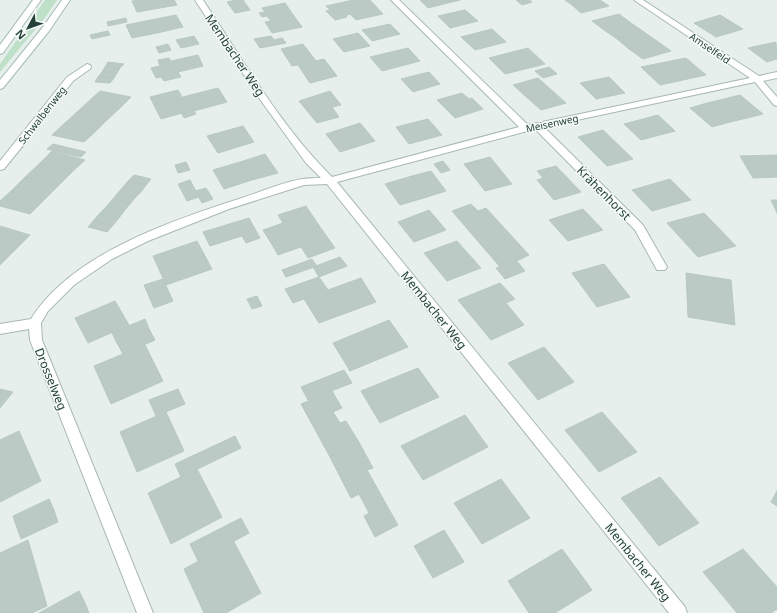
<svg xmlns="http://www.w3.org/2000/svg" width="777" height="613" viewBox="0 0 777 613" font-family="'Noto Sans',sans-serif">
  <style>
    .green { fill: #bfe0c8 }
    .building { fill: #bbcac4; stroke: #b8c9c2 }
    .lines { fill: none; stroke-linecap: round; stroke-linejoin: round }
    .minor-casing { stroke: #a8b8b2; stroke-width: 2 }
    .secondary-casing { stroke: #a4bbb3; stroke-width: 2 }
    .minor { fill: #fff; fill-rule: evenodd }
    .secondary { fill: #fff; fill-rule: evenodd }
    .labels { text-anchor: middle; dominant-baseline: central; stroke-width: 3; stroke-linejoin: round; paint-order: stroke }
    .far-street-label { font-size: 10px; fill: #24423a; stroke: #f7fbf9 }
    .street-label { font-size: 12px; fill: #24423a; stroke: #f7fbf9 }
  </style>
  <rect width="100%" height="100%" fill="#e6efeb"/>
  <path class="green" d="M45,0H57L44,19L0,72V64Z"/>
  <g class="building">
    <path d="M140,0H174L177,5L137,12L132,1Z"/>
    <path d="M236,0H243L250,10L235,13L227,2Z"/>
    <path d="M353,0H370L383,14L356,20L350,14L345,16L347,17L335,20L326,11L330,10L326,6Z"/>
    <path d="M420,0H460L428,8Z"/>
    <path d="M516,0H529L532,2L522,5Z"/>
    <path d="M565,0H593L572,5Z"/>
    <path d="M593,0H600L609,6L581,13L572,5Z"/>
    <path d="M285,3L294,16L271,21L267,16L262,17L259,13L265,12L262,8Z"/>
    <path d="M465,10L478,21L450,28L438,16Z"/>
    <path d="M619,14L631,23L604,30L592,21Z"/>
    <path d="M176,15L183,27L157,33L151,20Z"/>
    <path d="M720,15L743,29L716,37L694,23Z"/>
    <path d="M294,16L302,27L272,33L265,22Z"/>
    <path d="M126,18L127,22L108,26L107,22Z"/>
    <path d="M151,20L157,33L132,38L126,25Z"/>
    <path d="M631,23L644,32L617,39L604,30Z"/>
    <path d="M390,24L400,34L372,41L362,30Z"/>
    <path d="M492,29L506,42L475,50L461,37Z"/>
    <path d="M108,31L110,35L92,39L90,35Z"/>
    <path d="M644,32L657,41L629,49L617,39Z"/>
    <path d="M358,33L370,46L344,52L333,39Z"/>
    <path d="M194,36L199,44L181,48L176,40Z"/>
    <path d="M271,36L274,40L282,38L286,43L260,48L254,39Z"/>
    <path d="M657,41L671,51L643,59L629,49Z"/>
    <path d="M776,42L777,59L767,62L748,48Z"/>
    <path d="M168,44L171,50L159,53L156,47Z"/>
    <path d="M303,44L316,61L292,66L281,49Z"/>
    <path d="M408,48L420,61L382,71L370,57Z"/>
    <path d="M528,48L545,64L505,74L489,58Z"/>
    <path d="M198,55L203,66L178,72L181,77L164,81L161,77L156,78L151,68L160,66L158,60L169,58L171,61Z"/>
    <path d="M686,58L706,75L660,85L641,67Z"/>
    <path d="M324,59L337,76L310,83L298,65Z"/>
    <path d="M108,62L124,64L120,68L105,67Z"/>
    <path d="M105,67L120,68L117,73L102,72Z"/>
    <path d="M549,67L557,74L543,78L535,71Z"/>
    <path d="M102,72L117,73L114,78L98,77Z"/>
    <path d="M429,72L440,84L413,92L401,79Z"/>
    <path d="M98,77L114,78L110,83L95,82Z"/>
    <path d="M609,77L625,93L596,99L580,83Z"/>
    <path d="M538,78L566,103L541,110L513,85Z"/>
    <path d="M218,88L227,102L194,111L196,114L184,118L178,107L187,105L183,97Z"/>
    <path d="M178,90L187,105L178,107L182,113L161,119L150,97Z"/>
    <path d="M100,91L131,97L120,108L89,101Z"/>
    <path d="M330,91L341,105L332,107L339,117L317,123L299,101Z"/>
    <path d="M462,93L469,99L472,98L483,109L455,118L437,100Z"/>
    <path d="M740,95L763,114L747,118L724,99Z"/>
    <path d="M724,99L747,118L730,122L707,103Z"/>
    <path d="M89,101L120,108L108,119L77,112Z"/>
    <path d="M707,103L730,122L712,127L690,108Z"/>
    <path d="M77,112L108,119L96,131L65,123Z"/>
    <path d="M658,115L675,131L641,140L624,124Z"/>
    <path d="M428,119L442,135L409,144L396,127Z"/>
    <path d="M65,123L96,131L84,142L52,135Z"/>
    <path d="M360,123L375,141L340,152L326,134Z"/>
    <path d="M243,126L254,142L218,153L207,136Z"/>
    <path d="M603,130L633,159L607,166L578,137Z"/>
    <path d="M53,144L86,152L81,157L47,149Z"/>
    <path d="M52,151L85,160L72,172L39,164Z"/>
    <path d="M265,154L278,173L252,180L240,162Z"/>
    <path d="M777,155V177L753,178L740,156Z"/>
    <path d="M490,157L512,184L485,191L464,164Z"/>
    <path d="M443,161L450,170L441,173L434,164Z"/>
    <path d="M186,162L190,170L178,173L175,165Z"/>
    <path d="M240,162L252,180L224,189L213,170Z"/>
    <path d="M39,164L72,172L58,186L25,177Z"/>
    <path d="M556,166L581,192L554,200L537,180L543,178L537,171Z"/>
    <path d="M431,171L446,191L427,197L412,176Z"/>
    <path d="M134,175L151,179L146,185L128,181Z"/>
    <path d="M412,176L427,197L400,205L385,184Z"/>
    <path d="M25,177L58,186L44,200L11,191Z"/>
    <path d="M670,179L691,200L652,211L632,190Z"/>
    <path d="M190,180L199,197L187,201L178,184Z"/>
    <path d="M128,181L146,185L141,192L123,187Z"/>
    <path d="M123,187L141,192L135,198L117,194Z"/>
    <path d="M206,188L213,199L202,203L195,191Z"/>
    <path d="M11,191L44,200L30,214L0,206V201Z"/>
    <path d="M117,194L135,198L130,204L112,200Z"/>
    <path d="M112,200L130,204L124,211L106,207Z"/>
    <path d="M771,200H777V213Z"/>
    <path d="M471,204L478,211L521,259L500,267L452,211Z"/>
    <path d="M306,206L320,227L271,243L263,230L283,223L278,215Z"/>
    <path d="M106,207L124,211L119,218L100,213Z"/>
    <path d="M486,208L529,255L521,259L478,211Z"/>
    <path d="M583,209L603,230L568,241L549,220Z"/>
    <path d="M429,210L446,230L414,242L398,222Z"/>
    <path d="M100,213L119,218L113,225L94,220Z"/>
    <path d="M704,213L736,246L698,257L667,223Z"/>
    <path d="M249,218L260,238L246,243L242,236L210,246L203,232Z"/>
    <path d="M94,220L113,225L107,232L88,227Z"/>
    <path d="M0,226L30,235L15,250L0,246Z"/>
    <path d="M320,227L335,248L308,258L301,247L278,255L271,243Z"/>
    <path d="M197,241L212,269L166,285L153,256Z"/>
    <path d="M457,241L481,268L447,281L424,253Z"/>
    <path d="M0,246L15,250L0,265Z"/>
    <path d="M340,257L347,266L319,277L313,267Z"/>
    <path d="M312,259L317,266L286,277L282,270Z"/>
    <path d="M516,260L525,271L505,279L496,268Z"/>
    <path d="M604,264L630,297L597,307L572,273Z"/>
    <path d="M686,273L731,280L735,325L688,317Z"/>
    <path d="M319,277L328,290L361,278L376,302L319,323L304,299L293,303L285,289Z"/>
    <path d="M163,279L173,301L154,308L144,285Z"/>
    <path d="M500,283L515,299L506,303L524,325L491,340L458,300Z"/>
    <path d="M257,296L262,306L252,309L247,299Z"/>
    <path d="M115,301L129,325L88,343L75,318Z"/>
    <path d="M145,319L149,329L117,343L112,333Z"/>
    <path d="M389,320L408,347L350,371L333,343Z"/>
    <path d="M149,329L155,340L123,354L117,343Z"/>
    <path d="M145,345L163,381L111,404L94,366Z"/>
    <path d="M544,347L574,382L538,400L508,363Z"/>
    <path d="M418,368L439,397L380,423L361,391Z"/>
    <path d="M344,370L352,383L308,400L301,387Z"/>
    <path d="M0,389L13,392L0,408Z"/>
    <path d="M178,389L185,404L156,416L149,400Z"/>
    <path d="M332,391L342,408L333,412L340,423L346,421L360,444L330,457L301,404Z"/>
    <path d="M166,412L184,451L137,472L120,432Z"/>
    <path d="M602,412L637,452L599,472L565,430Z"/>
    <path d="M465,415L488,447L423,480L401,446Z"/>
    <path d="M19,431L30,456L0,471V440Z"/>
    <path d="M235,436L241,448L181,477L175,464Z"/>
    <path d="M360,444L373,468L367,470L376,486L351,498L330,457Z"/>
    <path d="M30,456L41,481L0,502V471Z"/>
    <path d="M197,469L222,517L171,544L148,493Z"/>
    <path d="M660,477L699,523L659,546L621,498Z"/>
    <path d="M501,479L530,518L482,544L454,503Z"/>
    <path d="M376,486L386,504L369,513L359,494Z"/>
    <path d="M777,491V506L771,502Z"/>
    <path d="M49,499L54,510L17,528L13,516Z"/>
    <path d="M386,504L398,525L375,537L364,516Z"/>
    <path d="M54,510L58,522L21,539L17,528Z"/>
    <path d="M241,518L249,533L198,561L190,544Z"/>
    <path d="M444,530L464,562L433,578L414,546Z"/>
    <path d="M28,540L47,606L32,613H0V553Z"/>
    <path d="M234,542L261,593L226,613H204L184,569Z"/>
    <path d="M562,549L592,590L555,613H529L508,581Z"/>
    <path d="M743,549L777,587V609L771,613H737L703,572Z"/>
    <path d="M79,591L85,603L67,613H39Z"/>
    <path d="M85,603L89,613H67Z"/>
  </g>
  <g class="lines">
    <g class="minor-casing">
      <g id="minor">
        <path d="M195,0H203C243,60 281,127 332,177L519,127L391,0H399L528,125L750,78L634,0H643L759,76L777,72V78L763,81L777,97V106L774,105L755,82L544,127L643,225L667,267L665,270H657L635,230L535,129L337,182L685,607L687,613H669L327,184L304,185L229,209L148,241L112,259L74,285L48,311L41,323L42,340L153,613H137L30,340L29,329L0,334V324L31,319C71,254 173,220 242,198C260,192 286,181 303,179C309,178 315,178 321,178L306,163L259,98Z"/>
        <path d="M87,64L90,65L91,67L90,69L73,81L38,127L4,169L0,170V161L67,77Z"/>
      </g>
    </g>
    <g class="secondary-casing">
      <g id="secondary">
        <path d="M33,0H41L3,53L0,54V45Z"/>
        <path d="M62,0H70L49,31L3,88L0,89V80L43,27Z"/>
      </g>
    </g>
    <use href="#minor" class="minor"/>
    <use href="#secondary" class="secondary"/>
  </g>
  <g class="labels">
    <g class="far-street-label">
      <text transform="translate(710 48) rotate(34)">Amselfeld</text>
      <text transform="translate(42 115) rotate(-52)">Schwalbenweg</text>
      <text transform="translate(552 123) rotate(-12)">Meisenweg</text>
    </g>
    <g class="street-label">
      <text transform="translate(235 55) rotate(56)">Membacher Weg</text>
      <text transform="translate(604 193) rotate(45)">Krähenhorst</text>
      <text transform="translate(434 310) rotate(51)">Membacher Weg</text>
      <text transform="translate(51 379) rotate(68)">Drosselweg</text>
      <text transform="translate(638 562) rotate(51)">Membacher Weg</text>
    </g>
  </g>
  <g transform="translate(28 28) rotate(229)" stroke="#f7fbf9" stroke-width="3" paint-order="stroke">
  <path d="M0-3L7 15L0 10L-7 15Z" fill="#24423a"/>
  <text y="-6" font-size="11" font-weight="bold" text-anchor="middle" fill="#24423a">N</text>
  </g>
</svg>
